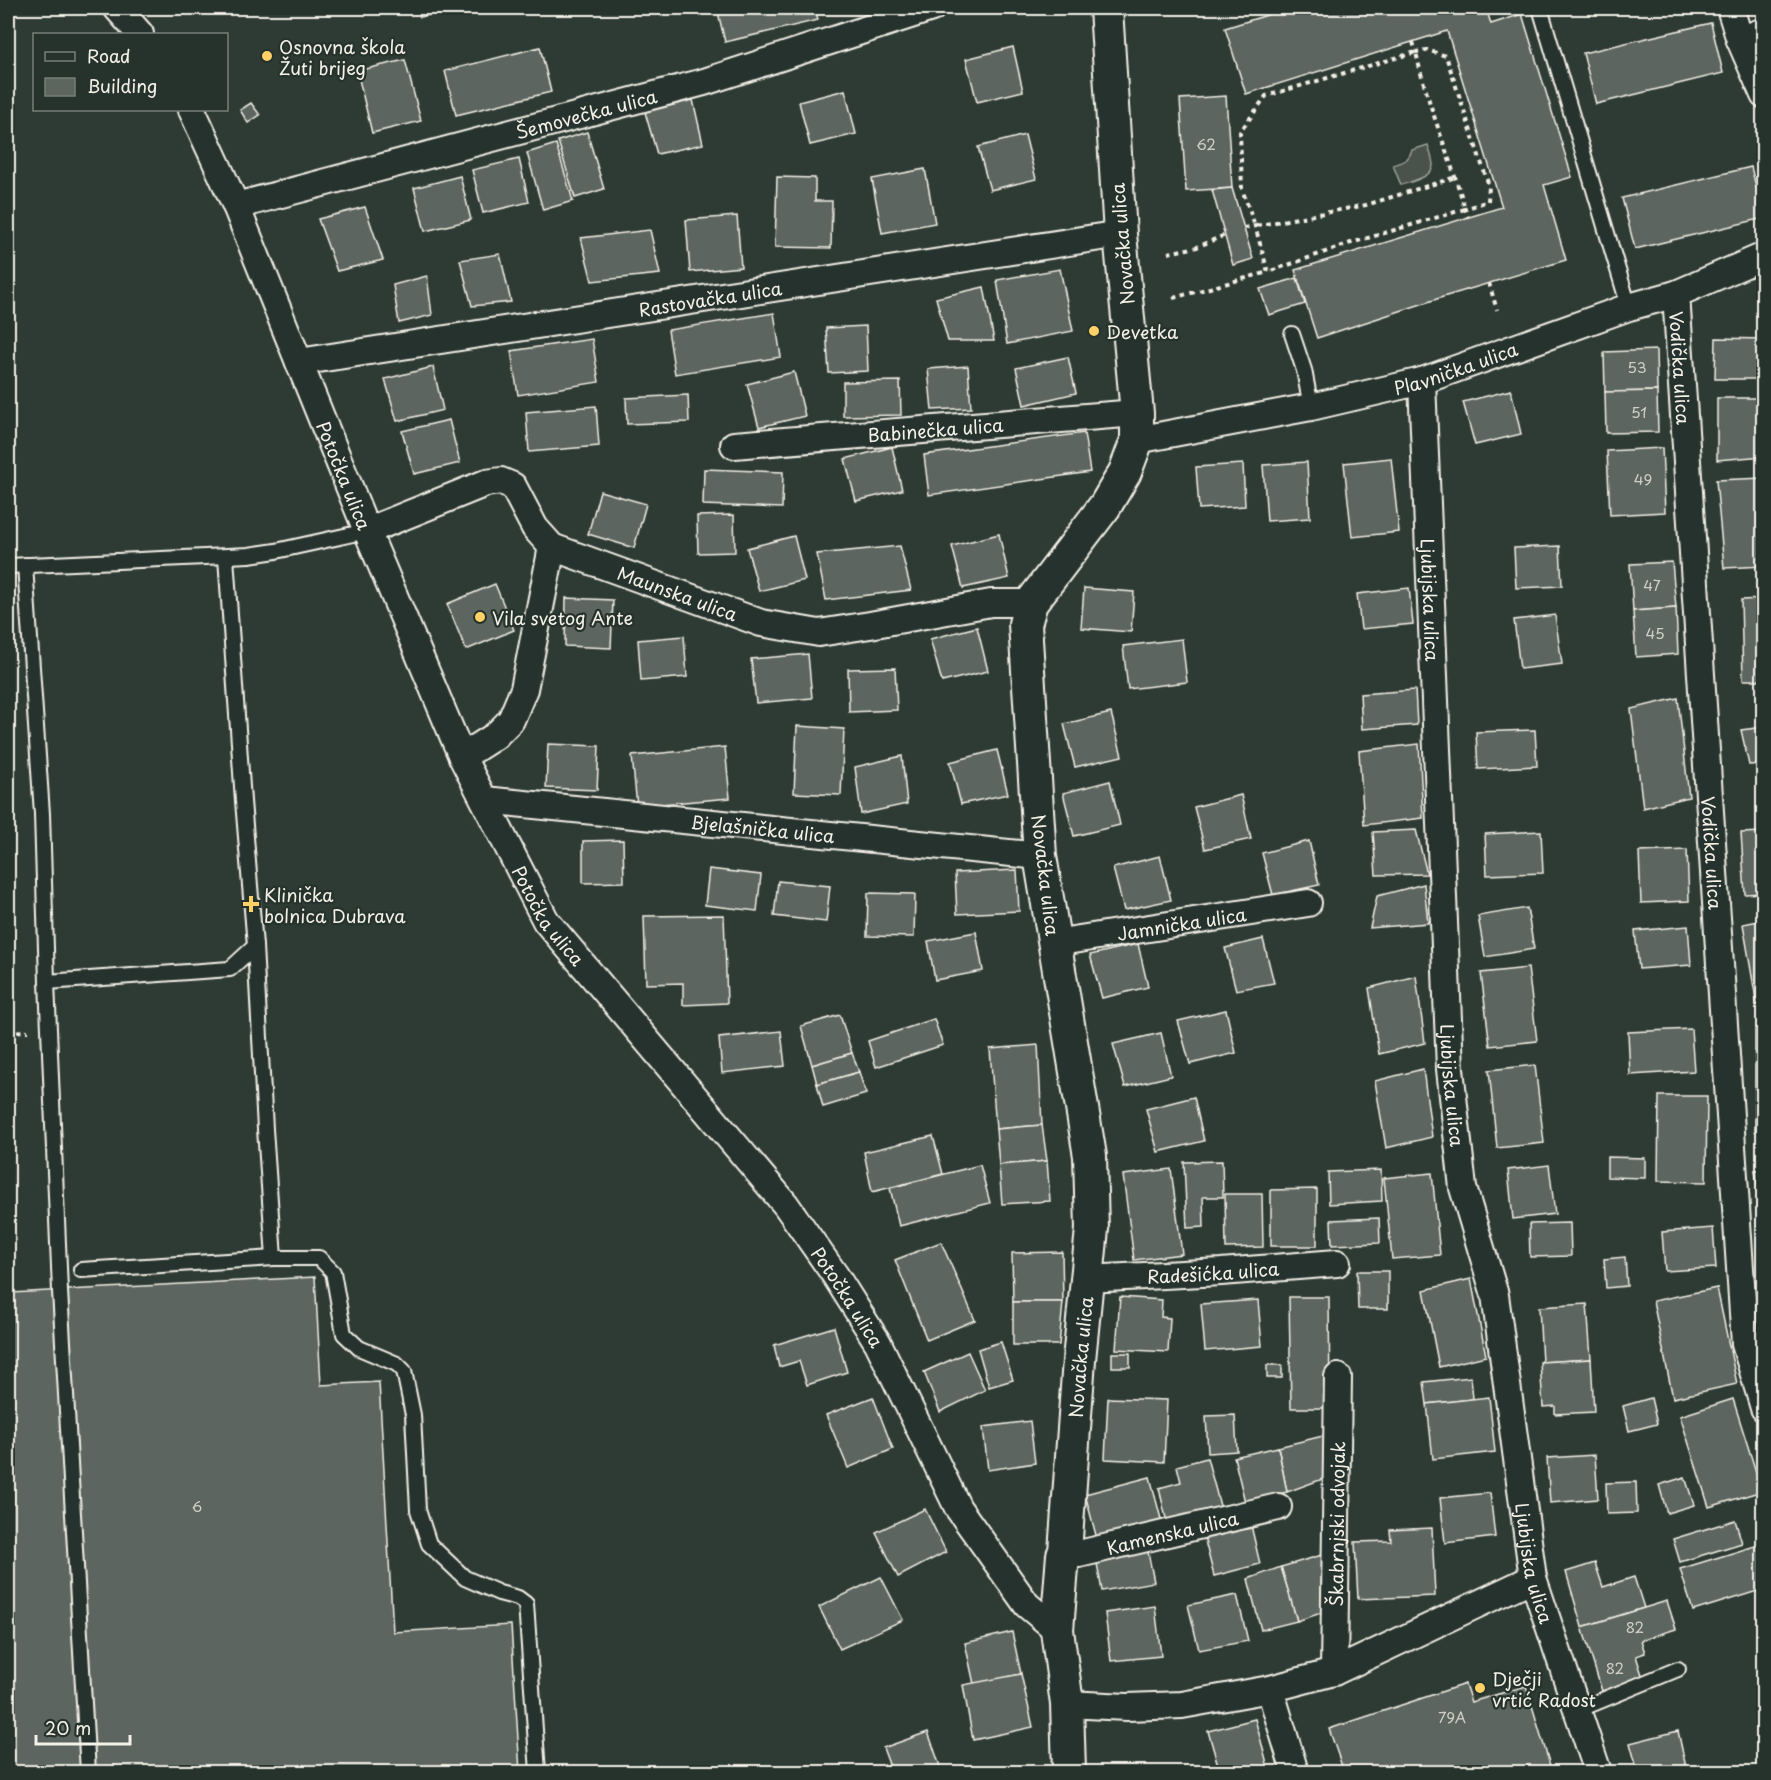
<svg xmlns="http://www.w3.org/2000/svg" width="1771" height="1780" viewBox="0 0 1771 1780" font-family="'Playpen Sans',sans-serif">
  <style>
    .green { fill: #48524c; stroke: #9ea29a; stroke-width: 1.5 }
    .building { fill: #5c655e; stroke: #f4f1e8; stroke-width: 1.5 }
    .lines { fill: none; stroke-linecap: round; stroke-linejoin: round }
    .service-casing { stroke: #f4f1e8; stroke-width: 18 }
    .minor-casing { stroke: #f4f1e8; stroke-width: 30 }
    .tertiary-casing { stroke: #f4f1e8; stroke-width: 36 }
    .path { stroke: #f4f1e8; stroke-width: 4; stroke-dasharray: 4.5 4.5; stroke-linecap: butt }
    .service { stroke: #26332d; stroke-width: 14 }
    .minor { stroke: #26332d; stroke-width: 26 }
    .tertiary { stroke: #26332d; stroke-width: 32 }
    .poi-dot { fill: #ffd166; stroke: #26332d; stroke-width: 2 }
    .labels { text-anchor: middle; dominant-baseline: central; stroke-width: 4.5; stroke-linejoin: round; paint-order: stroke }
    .number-label { font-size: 15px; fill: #cecec6 }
    .poi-label { font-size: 18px; fill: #f4f1e8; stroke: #26332d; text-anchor: start }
    .street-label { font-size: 18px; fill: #f4f1e8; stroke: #26332d }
  </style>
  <rect width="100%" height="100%" fill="#2e3b34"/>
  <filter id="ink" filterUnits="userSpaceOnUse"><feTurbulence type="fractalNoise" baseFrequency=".0167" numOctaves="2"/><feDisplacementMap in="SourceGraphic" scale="12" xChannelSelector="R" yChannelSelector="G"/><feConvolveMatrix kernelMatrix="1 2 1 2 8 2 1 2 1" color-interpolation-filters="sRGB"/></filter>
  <g filter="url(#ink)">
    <path class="green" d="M1428,145C1429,150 1433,159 1433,165C1433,177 1410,182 1401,185L1393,165C1403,162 1408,161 1412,150Z"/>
    <g class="building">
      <path d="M418,8H458L420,17Z"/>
      <path d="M470,8H491L471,12Z"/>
      <path d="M717,8H815L818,20L725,42Z"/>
      <path d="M1290,8H1486L1491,24L1522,14L1572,177L1544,185L1566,260L1443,297L1317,338L1295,270L1502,207L1447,31L1246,94L1225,28Z"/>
      <path d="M1711,23L1723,73L1596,104L1583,53Z"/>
      <path d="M540,47L551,92L456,115L445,71Z"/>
      <path d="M1013,47L1023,91L977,102L966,59Z"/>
      <path d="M405,60L421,121L372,133L357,71Z"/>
      <path d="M845,90L856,134L810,145L799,102Z"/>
      <path d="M1226,96L1232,188L1186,191L1180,99Z"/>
      <path d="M693,100L703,144L657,154L645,112Z"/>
      <path d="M251,103L260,115L248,123L240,110Z"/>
      <path d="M587,132L604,189L575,198L558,141Z"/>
      <path d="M1025,135L1036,179L990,190L978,147Z"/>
      <path d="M556,144L573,201L543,210L527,153Z"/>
      <path d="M519,159L529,202L483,213L472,170Z"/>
      <path d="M1751,167L1764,218L1635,249L1622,198Z"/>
      <path d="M925,169L935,223L882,233L872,179Z"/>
      <path d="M460,176L471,220L425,231L414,188Z"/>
      <path d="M777,177L815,178V201H832L831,248L775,247Z"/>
      <path d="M1232,188L1253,259L1233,265L1212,190Z"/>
      <path d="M365,207L383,260L337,271L318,219Z"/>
      <path d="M737,216L741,267L690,272L686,220Z"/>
      <path d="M650,230L660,274L592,281L581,238Z"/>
      <path d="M500,254L511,302L472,306L460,260Z"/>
      <path d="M1060,269L1073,331L1007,344L997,280Z"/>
      <path d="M427,276L432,315L399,323L393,285Z"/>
      <path d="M1297,278L1305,304L1269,315L1260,289Z"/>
      <path d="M984,287L994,341H948L936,298Z"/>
      <path d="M774,313L781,357L675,374L668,330Z"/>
      <path d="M866,326L868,371L829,373L826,328Z"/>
      <path d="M1716,338L1764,339V379H1715Z"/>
      <path d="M592,339L599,382L518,395L511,351Z"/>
      <path d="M1656,350L1657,391L1605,392L1604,352Z"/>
      <path d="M1068,357L1076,393L1024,405L1016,368Z"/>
      <path d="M968,366L971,408L932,410L928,369Z"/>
      <path d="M433,367L443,410L397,421L385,379Z"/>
      <path d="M794,372L805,416L759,427L747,384Z"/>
      <path d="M900,381L901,415L843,416V382Z"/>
      <path d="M1511,390L1521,434L1475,445L1463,402Z"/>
      <path d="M1657,391L1658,432L1606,433L1605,392Z"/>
      <path d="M688,395L689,422L627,424L626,398Z"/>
      <path d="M1717,398H1762L1764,456L1717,460Z"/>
      <path d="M596,406L599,446L529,452L526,412Z"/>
      <path d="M449,420L460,463L414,474L402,431Z"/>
      <path d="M1084,433L1090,472L929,495L924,455Z"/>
      <path d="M892,447L902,490L856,501L845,459Z"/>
      <path d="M1662,448L1665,512L1610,515L1607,451Z"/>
      <path d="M1391,458L1399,532L1352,537L1344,463Z"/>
      <path d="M1307,462L1310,518L1267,521L1263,465Z"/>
      <path d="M1243,464L1245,506L1199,509L1196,467Z"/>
      <path d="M704,469L783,472L782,508L703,505Z"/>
      <path d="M1764,478V566L1724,568L1716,480Z"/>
      <path d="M600,491L646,504L634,548L588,534Z"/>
      <path d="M734,515L735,552L698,553L697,516Z"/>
      <path d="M999,534L1009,578L963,588L952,546Z"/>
      <path d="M794,536L805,580L759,591L747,548Z"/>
      <path d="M900,546L911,590L826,600L817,554Z"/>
      <path d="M1560,546L1562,586L1516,588L1514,548Z"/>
      <path d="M1672,562L1676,608L1633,611L1630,564Z"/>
      <path d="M495,584L514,630L466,650L447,604Z"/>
      <path d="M1084,588L1134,592L1131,632L1081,628Z"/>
      <path d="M1409,588L1413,624L1361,629L1357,594Z"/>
      <path d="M566,598L613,600L611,648L565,646Z"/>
      <path d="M1764,599V680H1743L1741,600Z"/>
      <path d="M1676,608L1678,654L1636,657L1633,611Z"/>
      <path d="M1555,615L1562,664L1520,669L1514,620Z"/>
      <path d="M977,627L988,671L942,682L930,639Z"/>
      <path d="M684,636L687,677L641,681L638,640Z"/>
      <path d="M1182,639L1187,682L1128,689L1123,646Z"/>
      <path d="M808,654L812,698L756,703L751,659Z"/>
      <path d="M895,668L897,710L849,712L848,669Z"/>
      <path d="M1415,690L1417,725L1362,729L1360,694Z"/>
      <path d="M1678,698L1689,797L1643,808L1631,709Z"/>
      <path d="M1111,713L1122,756L1075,767L1064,724Z"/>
      <path d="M797,726L844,729L841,795L794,793Z"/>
      <path d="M1764,727V764L1749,765L1741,730Z"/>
      <path d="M1535,730L1537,766L1478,769L1476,732Z"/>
      <path d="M548,744L599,746L597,790L546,788Z"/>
      <path d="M1419,744L1423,818L1364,825L1359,751Z"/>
      <path d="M725,747L730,798L637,806L632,756Z"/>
      <path d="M997,750L1008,794L961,804L950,762Z"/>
      <path d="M902,756L907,804L861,814L855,767Z"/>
      <path d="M1110,781L1120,825L1074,836L1063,793Z"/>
      <path d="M1241,795L1251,839L1205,849L1194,807Z"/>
      <path d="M1416,830L1427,874L1376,875L1373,832Z"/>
      <path d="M1541,831L1543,873L1487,875L1485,834Z"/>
      <path d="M1764,832V893L1745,894L1741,833Z"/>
      <path d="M623,840L624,882L583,883V841Z"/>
      <path d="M1309,841L1319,885L1273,895L1262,853Z"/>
      <path d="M1687,850L1689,901L1641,903L1639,852Z"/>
      <path d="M1160,856L1171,900L1124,910L1113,868Z"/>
      <path d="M709,869L761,875L757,911L705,905Z"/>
      <path d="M1017,870L1019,911L957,914L955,873Z"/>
      <path d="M778,881L830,886L826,922L774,916Z"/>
      <path d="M1424,884L1428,923L1370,928L1377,896Z"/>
      <path d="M868,893L915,894L914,937L867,936Z"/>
      <path d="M1527,908L1534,949L1485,957L1478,916Z"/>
      <path d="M724,915L727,1003L683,1005V983L646,984L644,916Z"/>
      <path d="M1764,920V1004L1757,1005L1743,924Z"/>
      <path d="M1688,926L1691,965L1639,969L1635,931Z"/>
      <path d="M976,932L983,971L935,980L928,941Z"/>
      <path d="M1263,939L1274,983L1236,990L1225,948Z"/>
      <path d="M1138,944L1148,987L1102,998L1090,955Z"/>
      <path d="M1528,968L1537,1041L1490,1046L1481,973Z"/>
      <path d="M1416,976L1425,1043L1379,1054L1369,988Z"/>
      <path d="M1226,1010L1236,1053L1190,1064L1178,1021Z"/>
      <path d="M840,1015L852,1053L812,1065L801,1026Z"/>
      <path d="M934,1019L943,1045L876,1067L868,1041Z"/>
      <path d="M1691,1029L1694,1071L1630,1075L1628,1032Z"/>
      <rect x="1755" y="1030" width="9" height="101"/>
      <path d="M781,1031L785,1066L722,1073L719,1038Z"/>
      <path d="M1161,1033L1171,1076L1125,1087L1113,1044Z"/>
      <path d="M1038,1045L1042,1125L996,1129L990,1049Z"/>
      <path d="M852,1053L859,1072L817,1084L812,1065Z"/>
      <path d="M1535,1065L1544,1143L1497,1148L1489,1070Z"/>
      <path d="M1423,1069L1432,1137L1386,1148L1375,1081Z"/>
      <path d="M859,1072L866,1094L823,1107L817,1084Z"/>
      <path d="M1659,1096H1707L1706,1182L1658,1181Z"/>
      <path d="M1194,1097L1204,1141L1158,1152L1146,1109Z"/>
      <path d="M1042,1125L1047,1161L999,1165L996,1129Z"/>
      <path d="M933,1136L943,1174L872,1192L864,1152Z"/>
      <path d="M1607,1157L1645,1158V1178L1607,1177Z"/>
      <path d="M1047,1161L1050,1201L1002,1204L999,1165Z"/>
      <path d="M1222,1161L1223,1197H1203L1204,1227L1187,1228L1184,1162Z"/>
      <path d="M980,1165L990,1203L899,1226L890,1188Z"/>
      <path d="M1549,1165L1555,1214L1513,1219L1508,1170Z"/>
      <path d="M1171,1169L1182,1254L1134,1260L1123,1175Z"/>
      <path d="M1764,1169V1230L1755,1170Z"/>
      <path d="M1381,1170L1382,1201L1329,1204L1328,1172Z"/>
      <path d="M1432,1173L1440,1255L1392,1259L1384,1178Z"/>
      <path d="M1317,1189V1246H1271V1190Z"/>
      <path d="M1225,1194H1262L1263,1247L1226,1248Z"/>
      <path d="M1379,1218L1380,1243L1332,1245L1331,1220Z"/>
      <path d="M1570,1223L1571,1256L1530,1257L1529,1224Z"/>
      <path d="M1713,1228L1716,1268L1665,1271L1662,1232Z"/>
      <path d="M8,1238L11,1293L315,1277L321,1385L379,1382L393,1632L511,1625L520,1772H8Z"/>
      <path d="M941,1242L975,1320L927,1340L895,1260Z"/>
      <path d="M1062,1252L1063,1302H1013L1012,1253Z"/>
      <path d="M1625,1257L1627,1286L1606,1288L1604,1259Z"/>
      <path d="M1357,1271H1388V1309H1358Z"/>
      <path d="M1471,1279L1486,1356L1439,1367L1424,1290Z"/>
      <path d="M1717,1288L1737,1384L1673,1398L1653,1301Z"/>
      <path d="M1120,1297L1162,1300L1161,1317L1170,1318L1168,1352L1116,1349Z"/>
      <path d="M1289,1297H1329L1330,1408H1291Z"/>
      <path d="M1258,1300L1262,1346L1205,1351L1201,1304Z"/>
      <path d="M1013,1302H1063L1059,1345H1013Z"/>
      <path d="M1587,1304L1591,1359L1542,1362L1539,1307Z"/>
      <path d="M834,1327L847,1372L807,1385L799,1361L779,1367L774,1345Z"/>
      <path d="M1001,1342L1013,1380L989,1387L978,1349Z"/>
      <path d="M968,1352L985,1390L940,1412L924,1372Z"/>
      <rect x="1112" y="1353" width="18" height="14"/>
      <path d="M1591,1359L1594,1412L1555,1414V1406L1543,1407L1540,1362Z"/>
      <rect x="1267" y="1365" width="15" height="13"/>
      <path d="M1471,1377L1473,1399L1427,1404L1424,1382Z"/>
      <path d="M873,1397L893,1449L848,1468L826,1415Z"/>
      <path d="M1489,1397L1495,1452L1433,1459L1427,1404Z"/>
      <path d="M1108,1398L1167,1400L1164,1462L1105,1459Z"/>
      <path d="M1651,1398L1657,1424L1629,1431L1623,1406Z"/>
      <path d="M1733,1399L1762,1491L1709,1507L1680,1416Z"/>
      <path d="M1235,1415L1237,1451L1208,1453L1206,1416Z"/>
      <path d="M1030,1421L1035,1463L988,1470L983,1427Z"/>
      <path d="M1327,1435L1328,1477L1287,1492L1278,1447Z"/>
      <path d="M1278,1447L1287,1492L1245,1502L1234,1457Z"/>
      <path d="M1595,1455L1598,1499L1550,1503L1547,1458Z"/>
      <path d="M1207,1458L1222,1513L1168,1527L1159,1488L1181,1482L1177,1466Z"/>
      <path d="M1150,1477L1162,1523L1097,1539L1085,1494Z"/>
      <path d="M1685,1477L1694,1505L1667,1513L1659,1485Z"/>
      <path d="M1636,1482L1637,1513L1607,1514L1606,1483Z"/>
      <path d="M1490,1493L1495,1537L1445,1543L1440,1498Z"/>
      <path d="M925,1509L946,1552L898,1577L876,1532Z"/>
      <path d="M1735,1520L1742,1543L1680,1562L1673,1539Z"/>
      <path d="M1250,1521L1260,1564L1214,1576L1203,1533Z"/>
      <path d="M1432,1528L1435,1596L1358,1599L1355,1542L1391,1541L1390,1530Z"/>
      <path d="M1762,1544L1764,1550V1589L1693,1611L1680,1569Z"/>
      <path d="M1147,1547L1154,1582L1102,1591L1096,1558Z"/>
      <path d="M1322,1555L1321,1613L1297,1621L1281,1567Z"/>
      <path d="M1595,1563L1603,1587L1634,1577L1644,1608L1582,1627L1566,1572Z"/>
      <path d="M1281,1567L1297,1621L1261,1630L1248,1579Z"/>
      <path d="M881,1577L903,1620L840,1649L819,1607Z"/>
      <path d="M1237,1595L1248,1641L1199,1650L1188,1605Z"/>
      <path d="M1667,1601L1676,1629L1641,1640L1645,1653L1636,1656L1643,1678L1602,1691L1582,1627Z"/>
      <path d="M1155,1606L1161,1656L1111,1661L1105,1613Z"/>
      <path d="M1012,1632L1021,1674L974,1684L965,1643Z"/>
      <path d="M1021,1674L1033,1727L973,1740L963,1685Z"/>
      <path d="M1465,1684L1471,1702L1526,1686L1552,1772H1344L1329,1729Z"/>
      <path d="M1255,1719L1268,1767L1253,1772H1220L1208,1731Z"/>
      <path d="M1678,1731L1687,1772H1638L1630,1743Z"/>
      <path d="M928,1732L942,1772H892L883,1748Z"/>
    </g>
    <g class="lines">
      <g class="service-casing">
        <g id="service">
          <path d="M1540,8L1629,307"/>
          <path d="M1292,334L1304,370L1311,407"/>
          <path d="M25,565L42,814L47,982L230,969L255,946L243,801L226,557"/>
          <path d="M8,566L249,555L276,551L367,531"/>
          <path d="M255,946L265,1129L274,1258"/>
          <path d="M47,982L60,1291L88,1772"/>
          <path d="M81,1270L274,1258H319L333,1272L344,1334L359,1348L397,1364L404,1371L413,1415L418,1510L429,1544L465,1578L499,1593L518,1598L526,1604L538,1772"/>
          <path d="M1578,1710L1678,1669"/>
        </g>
      </g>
      <g class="minor-casing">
        <g id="minor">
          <path d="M117,8L140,34"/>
          <path d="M1730,8L1740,40L1764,95"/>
          <path d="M1740,40L1764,31"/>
          <path id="s1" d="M192,110L236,206L367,531L462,757L546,921L786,1205L835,1275L878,1343L958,1508L1027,1605L1057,1630"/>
          <path id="s2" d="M236,206L704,82L932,8"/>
          <path id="s3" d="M1676,294L1745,1344L1764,1408"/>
          <path id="s4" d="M299,362L1120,234"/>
          <path id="s5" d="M1422,381L1450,1069L1463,1188L1495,1295L1533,1578L1598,1772"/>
          <path id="s6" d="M1137,440L1311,407L1422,381L1629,307L1676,294L1764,256"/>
          <path id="s7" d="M734,445L1137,413"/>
          <path id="s8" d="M367,531L486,483L501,481L513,486L535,528L552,547L761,623L819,633L870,625L991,603H1031"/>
          <path d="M462,757L495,736L511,720L524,689L552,547"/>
          <path id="s9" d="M485,800L1040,856"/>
          <path id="s10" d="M1054,943L1308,903"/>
          <path id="s11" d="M1087,1279L1221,1272L1337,1263"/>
          <path id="s12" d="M1065,1552L1079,1554L1278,1507"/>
          <path id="s13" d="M1334,1672L1338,1377"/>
          <path d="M1270,1689L1295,1772"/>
          <path d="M1067,1704L1127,1707L1182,1705L1270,1689L1334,1672L1533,1578"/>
        </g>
      </g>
      <g class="tertiary-casing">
        <g id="tertiary">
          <path id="s14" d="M1069,1772L1067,1704L1057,1630L1063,1555L1065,1552L1079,1360L1092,1229L1090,1156L1040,856L1025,624L1031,603L1105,506L1125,472L1137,440V413L1120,234L1106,8"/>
        </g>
      </g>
      <g class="path">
        <path d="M1413,42L1416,52L1427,50L1446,56L1489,186L1488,201L1465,209L1468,217"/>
        <path d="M1244,228L1255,226L1268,272L1351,243L1465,209C1450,156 1427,105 1416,52L1266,96L1240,132L1242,189L1255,226L1366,205L1456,177"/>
        <path d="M1168,253L1197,247L1225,235"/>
        <path d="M1489,283L1497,310"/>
        <path d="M1173,298L1268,272"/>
        <path d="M8,1032L28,1031"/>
      </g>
      <use href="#service" class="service"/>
      <use href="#minor" class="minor"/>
      <use href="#tertiary" class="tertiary"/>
    </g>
  </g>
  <g class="poi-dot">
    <circle cx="267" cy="56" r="6"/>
    <circle cx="1094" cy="331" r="6"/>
    <circle cx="480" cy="617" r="6"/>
    <path d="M248 895h6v6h6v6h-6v6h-6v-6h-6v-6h6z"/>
    <circle cx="1480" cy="1688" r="6"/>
  </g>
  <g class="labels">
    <g class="number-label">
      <text x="1206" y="143">62</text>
      <text x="1637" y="366">53</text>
      <text x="1639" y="411">51</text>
      <text x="1643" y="478">49</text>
      <text x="1652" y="584">47</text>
      <text x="1655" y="632">45</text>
      <text x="197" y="1505">6</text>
      <text x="1635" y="1626">82</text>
      <text x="1615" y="1667">82</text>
      <text x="1452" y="1716">79A</text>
    </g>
    <g class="poi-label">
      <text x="279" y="46">Osnovna škola<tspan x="279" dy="21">Žuti brijeg</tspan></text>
      <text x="1106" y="331">Devetka</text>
      <text x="492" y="617">Vila svetog Ante</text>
      <text x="264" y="894">Klinička<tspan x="264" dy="21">bolnica Dubrava</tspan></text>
      <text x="1492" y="1678">Dječji<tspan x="1492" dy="21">vrtić Radost</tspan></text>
    </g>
    <g class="street-label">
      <text stroke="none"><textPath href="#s2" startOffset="362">Šemovečka ulica</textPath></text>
      <text transform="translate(1122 244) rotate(-95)">Novačka ulica</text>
      <text stroke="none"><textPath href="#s4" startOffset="416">Rastovačka ulica</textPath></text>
      <text stroke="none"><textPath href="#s6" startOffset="327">Plavnička ulica</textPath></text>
      <text stroke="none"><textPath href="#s3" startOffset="74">Vodička ulica</textPath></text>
      <text stroke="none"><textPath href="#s7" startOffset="202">Babinečka ulica</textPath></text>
      <text stroke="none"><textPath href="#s1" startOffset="396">Potočka ulica</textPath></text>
      <text stroke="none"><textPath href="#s8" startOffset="363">Maunska ulica</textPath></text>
      <text stroke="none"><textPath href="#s5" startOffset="219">Ljubijska ulica</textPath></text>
      <text stroke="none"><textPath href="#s9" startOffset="279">Bjelašnička ulica</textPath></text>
      <text stroke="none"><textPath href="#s3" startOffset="560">Vodička ulica</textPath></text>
      <text transform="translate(1046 875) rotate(83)">Novačka ulica</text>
      <text stroke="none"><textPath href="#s1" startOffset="882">Potočka ulica</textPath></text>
      <text stroke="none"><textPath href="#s10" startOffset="129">Jamnička ulica</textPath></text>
      <text stroke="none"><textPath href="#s5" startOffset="705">Ljubijska ulica</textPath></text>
      <text stroke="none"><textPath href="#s11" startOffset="126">Radešićka ulica</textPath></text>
      <text stroke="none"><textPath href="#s1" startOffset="1368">Potočka ulica</textPath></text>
      <text stroke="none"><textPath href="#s14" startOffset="417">Novačka ulica</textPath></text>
      <text stroke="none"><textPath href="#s13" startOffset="148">Škabrnjski odvojak</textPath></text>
      <text stroke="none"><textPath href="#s12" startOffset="110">Kamenska ulica</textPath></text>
      <text stroke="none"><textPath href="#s5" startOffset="1191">Ljubijska ulica</textPath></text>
    </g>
  </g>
  <rect width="1771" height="1780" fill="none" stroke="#26332d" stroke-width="30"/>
  <rect x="15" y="15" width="1741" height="1750" fill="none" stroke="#f4f1e8" stroke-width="2" filter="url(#ink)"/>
  <rect x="33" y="33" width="195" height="78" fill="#26332d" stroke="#787f78" stroke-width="1.5"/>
  <rect x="45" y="52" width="30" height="9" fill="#26332d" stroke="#787f78" stroke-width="1.5"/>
  <text x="87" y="63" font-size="18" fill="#f4f1e8">Road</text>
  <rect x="45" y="78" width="30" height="18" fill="#5c655e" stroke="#787f78" stroke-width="1.5"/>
  <text x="87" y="93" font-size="18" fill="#f4f1e8">Building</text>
  <path d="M36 1735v9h94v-9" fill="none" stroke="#f4f1e8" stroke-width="3"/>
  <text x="45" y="1735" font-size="18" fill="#f4f1e8" stroke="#26332d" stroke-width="4.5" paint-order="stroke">20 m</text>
</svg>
